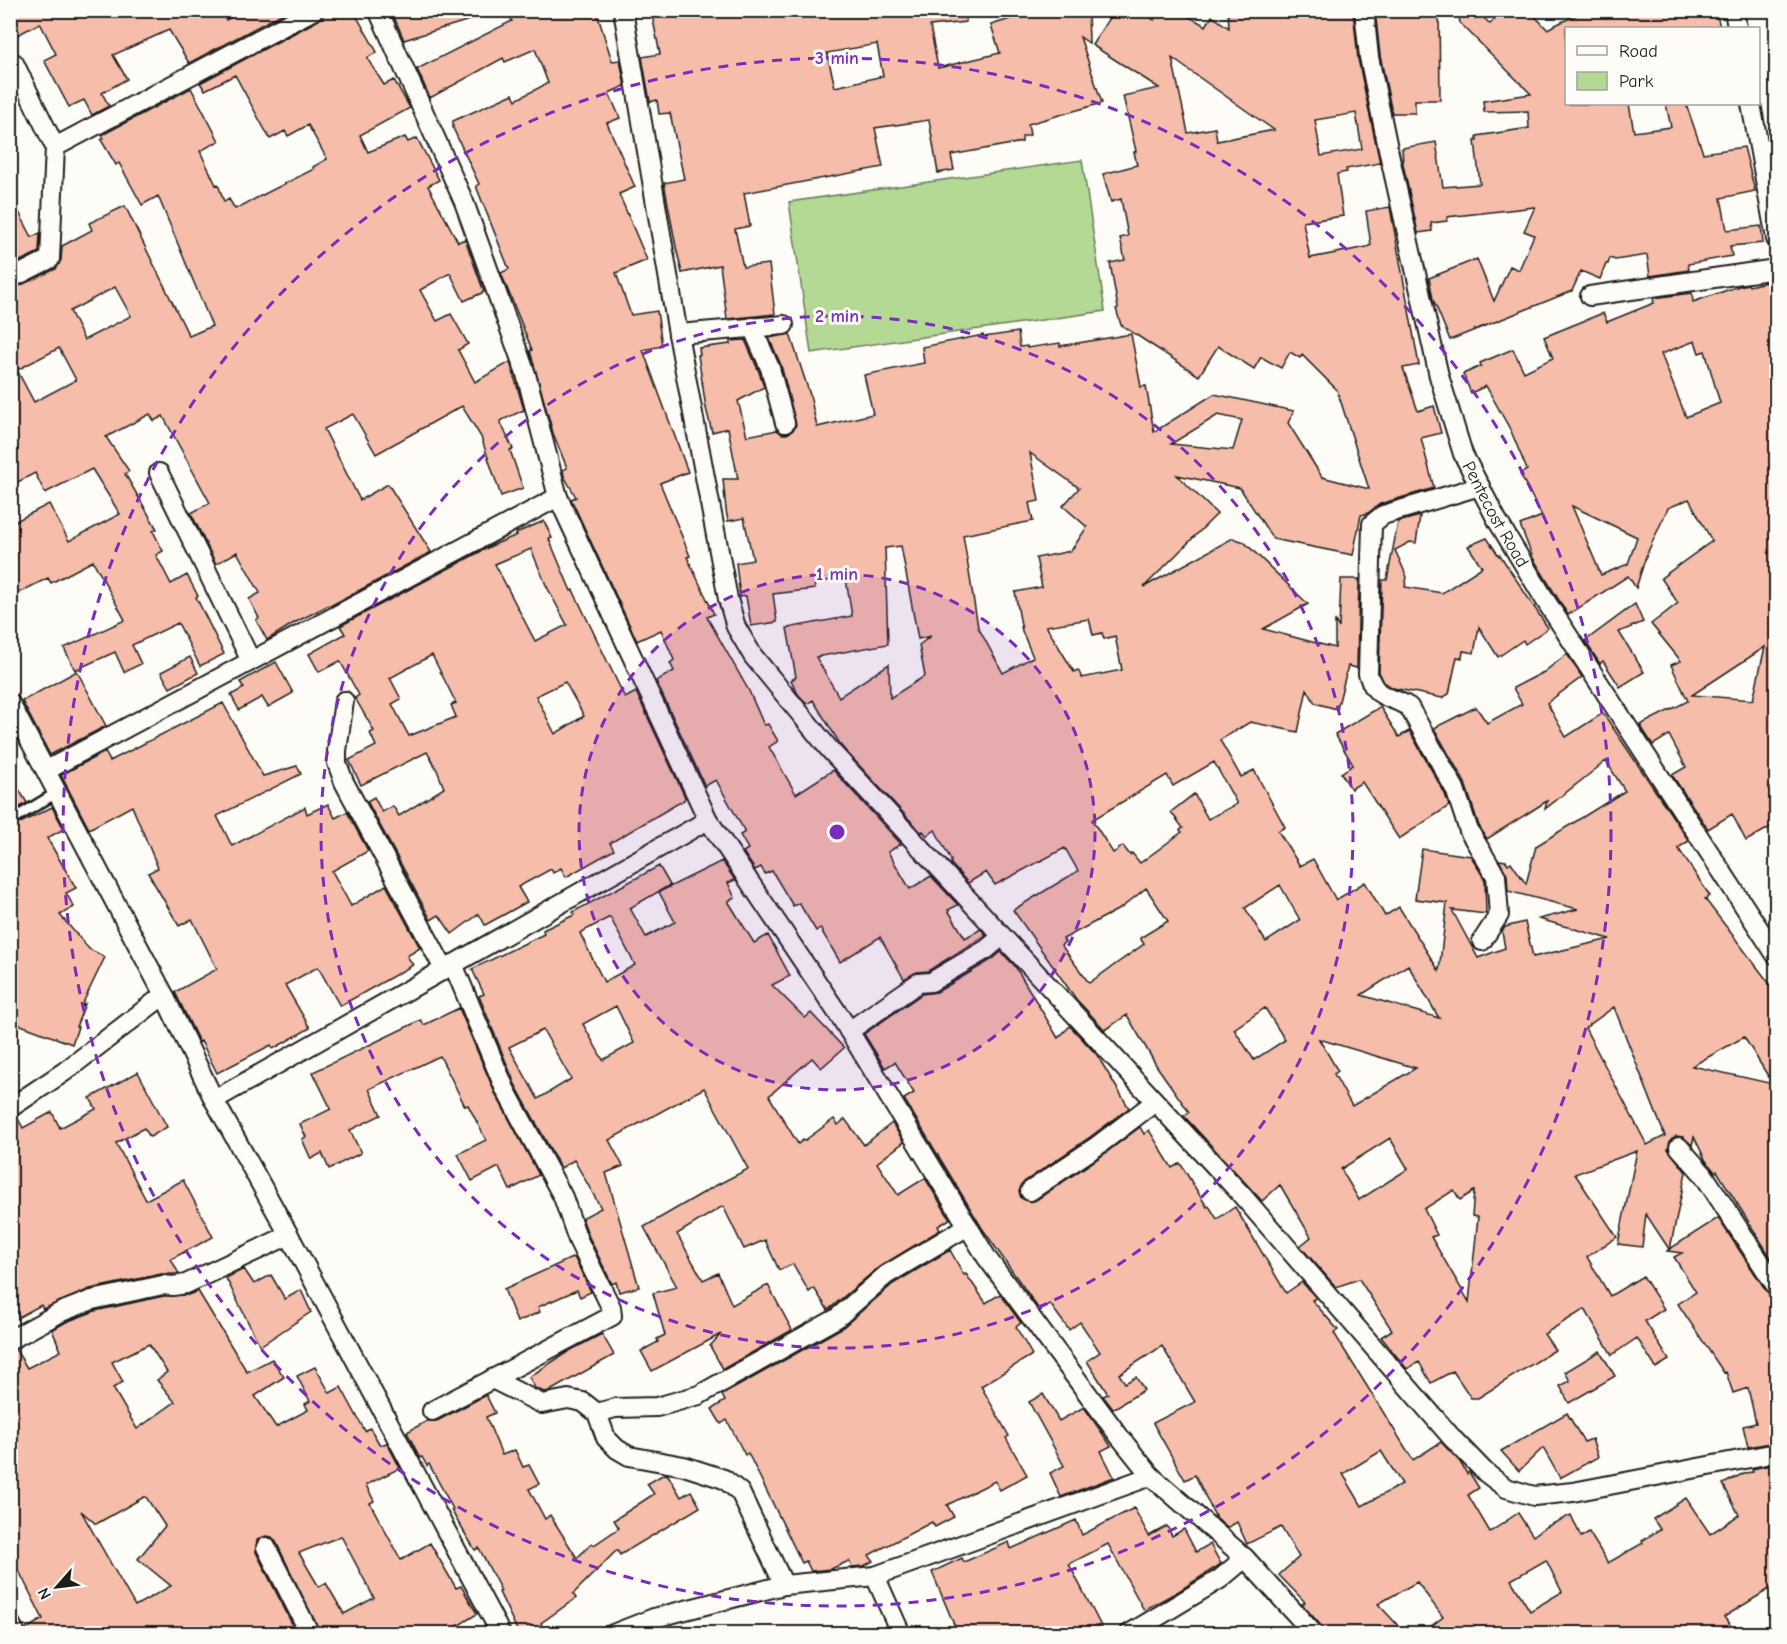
<svg xmlns="http://www.w3.org/2000/svg" width="1787" height="1644" viewBox="0 0 1787 1644" font-family="'Comic Neue',sans-serif">
  <style>
    .green { fill: #b3d995; stroke: #687a58; stroke-width: 1.5 }
    .building { fill: #f5bdaa; stroke: #1c1c1c; stroke-width: 1.5; fill-rule: evenodd }
    .lines { fill: none; stroke-linecap: round; stroke-linejoin: round }
    .lane-casing { stroke: #1c1c1c; stroke-width: 14 }
    .street-casing { stroke: #1c1c1c; stroke-width: 22 }
    .lane { stroke: #fdfcf7; stroke-width: 9 }
    .street { stroke: #fdfcf7; stroke-width: 18 }
    .ring { fill: none; stroke: #7b2cbf; stroke-width: 3; stroke-dasharray: 10 8 }
    .labels { text-anchor: middle; dominant-baseline: central; stroke-width: 6; stroke-linejoin: round; paint-order: stroke }
    .street-label { font-size: 18px; fill: #1c1c1c; stroke: #fdfcf7 }
    .centre { fill: #7b2cbf; stroke: #fdfcf7; stroke-width: 3 }
    .ring-label { font-size: 18px; text-anchor: middle; font-weight: bold; fill: #7b2cbf; stroke: #fdfcf7; stroke-width: 6; stroke-linejoin: round; paint-order: stroke }
  </style>
  <rect width="100%" height="100%" fill="#fdfcf7"/>
  <filter id="ink" filterUnits="userSpaceOnUse"><feTurbulence type="fractalNoise" baseFrequency=".0167" numOctaves="2"/><feDisplacementMap in="SourceGraphic" scale="12" xChannelSelector="R" yChannelSelector="G"/><feConvolveMatrix kernelMatrix="1 2 1 2 8 2 1 2 1" color-interpolation-filters="sRGB"/></filter>
  <g filter="url(#ink)">
    <path class="green" d="M1082,160L1105,311L811,353L789,202Z"/>
    <g class="building">
      <path d="M10,10H221L226,20L246,10H289L189,63L169,30L113,55L127,79L102,93L109,106L92,115L84,100L69,107L44,60L56,54L40,23L10,39Z"/>
      <path d="M325,10H353L377,52L367,58L384,85L394,80L410,108L360,135L368,152L405,137L408,142L417,138L439,180L428,186L458,242L465,239L484,292L464,301L450,273L420,290L437,321L451,314L468,344L458,350L475,382L510,362L524,410L500,421L513,449L510,450L523,488L501,496L481,437L462,406L376,454L353,414L324,429L360,500L388,484L431,552L330,606L329,605L294,623L267,640L256,620L259,618L249,599L260,593L237,552L216,564L191,513L210,503L163,416L154,421L150,414L106,437L129,471L125,474L157,529L153,531L163,551L156,555L171,584L187,575L198,596L196,597L224,654L200,666L178,623L132,645L141,664L124,672L115,652L75,670L64,648L125,620L93,561L51,583L48,578L10,597V524L49,504L69,541L120,514L92,469L45,493L35,473L10,486V290L56,269L61,260L62,246L92,230L89,223L125,206L189,336L212,326L158,196L142,205L119,163L116,165L101,140L104,138L102,135L191,88L219,141L200,151L216,185L218,184L224,202L229,199L235,209L314,169L313,167L327,159L308,125L288,136L285,131L270,139L235,75L205,90L200,83L319,20ZM115,287L131,316L84,340L70,311ZM59,348L76,380L34,402L17,370Z"/>
      <path d="M391,10H485L486,15L404,40Z"/>
      <path d="M528,10H596L612,61L620,60L625,86L609,93L620,118L607,123L635,187L619,194L647,260L616,273L631,315L657,311L662,346L643,350L688,472L660,483L690,556L687,557L714,614L707,617L749,691L764,725L768,724L778,741L769,747L796,794L833,770L901,844L888,852L910,889L931,876L958,905L948,910L965,938L981,929L986,935L928,971L917,972L904,979L880,937L840,962L820,928L816,931L799,903L793,906L772,871L765,874L761,867L755,870L743,852L748,849L740,835L745,832L716,780L705,786L656,681L674,671L670,663L674,660L661,630L637,641L571,499L576,497L564,476L563,470L567,468L553,433L530,351L532,350L501,273L509,269L476,186L479,184L453,128V121L513,94L516,100L548,83L535,49L505,62L503,58L430,98L417,69L512,21L510,17Z"/>
      <path d="M651,10H715L716,16L753,10H965L966,22L930,26L938,68L1000,53L991,25L1039,10H1088L1089,43L1080,37L1102,103L1028,124L1030,135L1022,137V142L951,155L954,170L938,173L929,120L875,128L883,167L744,193L750,226L735,229L743,267L769,264L775,314L727,319L720,265L682,273L676,247L664,183L684,179L670,113L659,114L657,100L650,102L642,57L660,54ZM877,44L883,76L835,87L827,53Z"/>
      <path d="M1114,10H1138L1154,20L1159,10H1177L1206,26L1212,16L1229,28L1228,10H1353L1358,59L1380,163L1346,169L1347,172L1337,174L1343,216L1303,222L1310,258L1367,247L1371,245L1366,211L1390,207L1419,365L1403,368L1418,411L1434,406L1441,433L1421,438L1434,488L1380,504L1368,513L1361,515L1353,555L1273,539L1240,488L1177,475L1217,514L1144,587L1233,538L1244,542L1308,604L1263,629L1335,648V620L1339,628L1341,579H1359L1357,668L1348,666L1337,709L1315,703L1307,689L1298,732L1250,722L1220,740L1241,777L1254,770L1285,827L1278,831L1300,866L1313,859L1336,900L1365,882L1385,916L1399,907L1439,971L1447,903L1415,899L1422,849L1471,856L1485,880L1486,914L1452,910L1478,958L1505,948L1502,932L1505,927L1525,922L1533,957L1610,939L1539,919L1578,909L1508,891L1507,875L1499,860L1506,861L1508,864L1511,862L1526,884L1536,846L1625,791L1606,761L1545,809L1547,801L1487,839L1479,826L1465,783L1434,728L1476,707L1487,723L1522,704L1513,688L1544,672L1567,654L1582,677L1547,703L1566,737L1603,713L1689,841L1678,848L1710,896L1705,899L1776,992V1266L1717,1171L1715,1172L1706,1161L1694,1137L1692,1145L1683,1137L1676,1136L1671,1139L1668,1149L1686,1172L1670,1249L1718,1218L1767,1292L1776,1297V1442L1748,1447L1743,1426L1756,1423L1748,1388L1733,1393L1726,1372L1724,1373L1678,1304L1696,1292L1674,1257L1682,1253L1667,1251L1669,1249L1646,1214L1642,1247L1618,1244L1637,1151L1575,1174L1617,1237L1587,1257L1610,1296L1643,1276L1664,1309L1645,1321L1669,1360L1656,1368L1637,1338L1612,1355L1585,1309L1544,1334L1555,1350L1478,1398H1471L1453,1371L1431,1383L1419,1362L1407,1369L1381,1337L1392,1330L1359,1279L1336,1287L1300,1246L1311,1237L1280,1185L1262,1201L1184,1116L1189,1112L1156,1065L1127,1015L1105,1030L1076,999L1013,910L1078,871L1065,848L995,885L986,872L968,883L951,864V860L935,830L927,836L923,831L921,832L842,747L813,700L807,704L798,694L791,680L796,677L787,628L852,616L846,579L814,582L815,589L773,594L777,622L751,626L746,596L740,597L736,563L753,560L744,518L728,521L726,510L723,479H738L728,428L712,432L706,408L698,355H700L699,348L730,344V341L745,340L759,372L764,387L738,401L747,436L777,430L782,434H787L793,430L796,425L781,365L769,338L790,334L810,395L817,427L873,414L864,375L924,363L922,347L983,335L984,337L1018,332L1020,347L1027,346V348L1060,343V346L1131,334L1141,387L1146,386L1154,432L1214,394L1294,411L1288,423L1322,477L1369,489L1337,390L1302,355L1300,358L1290,352L1281,368L1261,357L1254,369L1218,346L1199,376L1121,325L1116,309L1118,308L1110,263L1125,260L1120,238L1128,236L1121,199L1111,202L1103,174L1137,165L1134,152L1136,151L1123,96L1159,88L1092,45ZM1172,58L1190,71L1274,130L1217,141L1215,128L1188,133ZM1356,113L1362,149L1321,156L1315,120ZM1218,415L1242,420L1233,450L1171,444ZM1030,453L1079,488L1063,506L1087,527L1071,551L1036,558L1042,587L1015,592L1022,631L1033,657L1003,673L978,627L963,535L1033,521L1029,503L1039,501ZM901,546L918,639L931,636L919,645L925,676L890,698L889,664L839,697L816,657L888,644L885,548ZM1089,619L1093,635L1102,633L1104,639L1115,636L1122,670L1082,678L1078,670L1074,672L1046,626ZM1214,762L1237,804L1208,819L1194,794L1171,812L1183,828L1180,830L1182,832L1140,863L1132,853L1130,855L1123,846L1113,853L1092,820L1167,775L1173,786ZM1280,885L1300,920L1266,942L1245,908ZM1146,888L1168,921L1140,938L1144,944L1089,983L1061,945L1065,942L1063,939L1121,908ZM1408,965L1439,1018L1361,995ZM1614,1007L1665,1136L1647,1145L1585,1028ZM1265,1008L1285,1040L1254,1060L1234,1029ZM1744,1037L1773,1084L1692,1066ZM1319,1039L1416,1068L1352,1106L1334,1074L1338,1071ZM1390,1138L1408,1169L1359,1200L1341,1169ZM1454,1190L1460,1200L1474,1191L1472,1216L1478,1217L1469,1302L1431,1237L1437,1235L1424,1209Z"/>
      <path d="M1375,10H1439L1440,100H1415V113H1392L1380,55Z"/>
      <path d="M1458,10H1476L1490,24L1503,10H1529L1547,29L1587,10H1716L1720,28H1566V104H1629L1634,132L1671,127L1666,104H1686L1703,153L1744,147L1755,191L1721,198L1727,230L1761,226L1763,243L1730,246L1732,256L1688,264L1689,270L1650,276L1647,255L1615,260L1610,258L1608,264H1606L1600,279L1581,271L1572,291L1450,340L1433,299L1429,278L1477,259L1494,301L1510,266L1519,270L1534,235L1524,231L1535,207L1447,217V221L1431,223L1432,231L1418,233L1403,164L1402,148L1436,142L1443,187L1480,184L1475,141H1477V136L1529,128L1528,111L1484,112L1483,101L1531,94L1460,23Z"/>
      <path d="M10,195L32,237L40,233L39,252L10,266Z"/>
      <path d="M1776,280V770L1769,807L1776,809V824L1746,841L1732,814L1708,829L1672,775L1686,767L1669,735L1653,745L1640,725L1688,701L1671,665L1681,661L1651,624L1678,603L1661,578L1712,541L1689,499L1668,508L1646,556L1636,588L1628,576L1568,615L1533,558L1520,525L1542,516L1520,474L1527,470L1511,431L1486,386L1471,393L1463,374L1481,366L1480,363L1513,349L1524,372L1553,358L1544,337L1603,313L1607,322L1654,303L1653,298L1692,293L1693,302L1739,286L1748,284L1749,286ZM1695,341L1699,353L1705,351L1720,403L1686,417L1661,354ZM1572,506L1637,537L1628,564L1601,575ZM1765,647L1753,700L1692,695Z"/>
      <path d="M1420,516L1416,543L1410,542L1395,550L1407,577L1405,587L1442,593L1482,567L1468,546L1487,538L1499,556L1500,555L1548,628L1525,644L1523,640L1498,657L1479,627L1474,653L1463,651L1462,658L1457,657L1449,694L1442,698L1393,688L1384,682L1379,672L1382,580H1387L1398,522Z"/>
      <path d="M544,521L552,538L549,539L571,591L573,590L625,698L636,692L685,797L684,800L610,843L614,850L566,877L561,868L553,873L551,869L518,887L527,902L507,913L485,925L479,914L452,934L439,915L431,920L367,801L374,797L382,812L393,806L399,816L444,788L437,770L427,752L361,785L349,760L376,746L370,733L374,731L355,698L359,695L340,661L319,672L309,654L345,634L340,626L491,546L517,535L516,533ZM531,549L546,585L567,625L535,641L495,564ZM432,655L456,703L451,705L456,717L409,736L392,704L401,699L390,678ZM565,682L584,716L555,734L536,696Z"/>
      <path d="M1635,604L1643,622L1619,632L1644,672L1620,687L1603,661L1600,664L1585,641Z"/>
      <path d="M190,657L198,673L170,688L161,672Z"/>
      <path d="M276,662L293,693L268,707L262,697L239,710L231,695L244,688L240,682Z"/>
      <path d="M77,671L106,726L50,755L22,701Z"/>
      <path d="M223,703L263,776L297,766L301,774L217,816L232,846L305,807L307,814L328,804L335,818L347,812L368,851L332,871L351,906L386,885L420,948L407,956L413,965L340,1006L318,967L285,985L310,1028L273,1049L271,1045L217,1073L201,1041L199,1042L175,992L217,969L192,919L179,926L148,873L158,868L132,806L89,829L61,775L105,752L110,761Z"/>
      <path d="M1380,707L1399,737L1409,731L1410,732L1445,794L1449,806L1399,839L1362,782L1351,789L1341,773L1353,765L1335,734Z"/>
      <path d="M10,774L27,803L10,813Z"/>
      <path d="M52,807L64,829L47,838L76,888L66,893L74,907L60,915L89,949L105,957L81,1007L85,1004L76,1027H78L72,1044L10,1021V828Z"/>
      <path d="M722,861L735,880L728,883L735,898L728,901L754,943L768,935L790,976L772,985L805,1018L811,1013L844,1048L821,1068L812,1058L769,1096L798,1144L803,1140L804,1141L834,1119L838,1125L845,1119L864,1145L892,1123L904,1142L877,1163L898,1195L925,1178L950,1219L938,1226L940,1230L879,1267L828,1310L814,1288L809,1292L793,1264L779,1270L765,1240L744,1249L723,1206L677,1234L703,1280L718,1273L732,1305L768,1285L792,1330L723,1369L710,1346L721,1334L652,1371L641,1351L658,1342L657,1339L665,1335L653,1293L677,1287L644,1227L715,1186L748,1169L704,1088L609,1140L623,1166L606,1173L639,1287L619,1292L616,1282L612,1284L589,1237L582,1218L601,1208L574,1160L561,1168L559,1165L515,1084L479,996L484,994L472,969L544,934L543,930L574,915L573,912L659,866L670,885L630,908L646,937L675,922L659,892ZM610,917L635,965L604,982L580,933ZM616,1006L634,1043L603,1060L583,1024ZM543,1030L571,1079L538,1099L509,1047Z"/>
      <path d="M1001,952L1015,966L1058,1038L1070,1026L1097,1055L1129,1108L1090,1137L1024,1182L1019,1191L1021,1198L1030,1202L1036,1200L1103,1155L1140,1127L1144,1134L1149,1130L1172,1168L1180,1163L1207,1207L1209,1206L1217,1219L1235,1207L1286,1293L1302,1282L1316,1298L1312,1300L1338,1330L1334,1333L1345,1351L1413,1460L1441,1442L1460,1462L1467,1474L1469,1472L1479,1488L1468,1495L1490,1532L1518,1513L1533,1536L1544,1528L1571,1515L1581,1537L1589,1532L1608,1563L1643,1543L1642,1541L1660,1529L1653,1519L1686,1498L1710,1534L1739,1515L1723,1484L1744,1473L1753,1472L1752,1469L1776,1464V1585L1724,1617L1737,1634H1421L1443,1617L1417,1582L1378,1604L1406,1634H1329L1324,1629L1302,1604L1305,1602L1279,1575L1299,1557L1281,1527L1247,1544L1237,1522L1227,1528L1216,1518L1195,1475L1185,1480L1153,1423L1195,1402L1162,1346L1119,1374L1125,1383L1136,1377L1144,1390L1113,1409L1103,1396L1108,1394L1087,1361L1100,1352L1080,1322L1069,1330L1050,1304L1040,1311L982,1228L904,1099L914,1093L895,1062L885,1068L864,1034L922,994L937,992L993,959ZM1381,1451L1402,1484L1362,1506L1343,1474ZM1546,1560L1562,1592L1530,1611L1511,1580Z"/>
      <path d="M459,1008L495,1093L539,1175L510,1190L499,1167L472,1181L458,1154L486,1140L468,1105L465,1106L440,1056L369,1089L381,1115L350,1130L361,1153L329,1169L322,1153L311,1159L302,1139L306,1137L300,1124L331,1109L313,1072L421,1020L424,1025Z"/>
      <path d="M138,1072L167,1127L150,1137L144,1128L116,1143L146,1200L183,1180L213,1237L171,1259L179,1274H161L90,1289L43,1309L41,1305L19,1317L10,1300V1119L17,1117L23,1128L52,1112L60,1128L96,1109L90,1098Z"/>
      <path d="M950,1250L964,1275L966,1274L986,1303L1000,1294L1021,1323L1016,1327L1032,1355L981,1386L1009,1436L1006,1438L1027,1475L1000,1490L995,1481L947,1505L954,1517L935,1527L932,1522L869,1555L873,1561L864,1566L852,1567L849,1561L831,1569L811,1571L806,1561L802,1563L748,1453L745,1455L727,1420L721,1424L712,1409L725,1401L722,1395L842,1328L893,1284Z"/>
      <path d="M574,1257L591,1292L580,1297L577,1290L538,1307L540,1312L517,1322L504,1289Z"/>
      <path d="M244,1269L254,1284L271,1275L285,1299L301,1290L311,1312L260,1346L226,1278Z"/>
      <path d="M198,1291L247,1372L272,1359L284,1377L255,1396L276,1427L308,1410L305,1404L310,1401L297,1376L315,1367L330,1393L341,1387L365,1431L370,1428L380,1445L387,1443L400,1468L366,1485L374,1501L370,1503L401,1560L430,1543L456,1588L461,1586L477,1614L454,1628L456,1634H321L276,1542L272,1537L266,1536L257,1540L256,1552L297,1634H27L26,1629L43,1619L19,1571L10,1576V1351L16,1350L27,1368L61,1351L52,1330L66,1322L95,1311L164,1296L188,1295ZM149,1344L167,1372L157,1380L175,1402L137,1429L113,1388L123,1382L112,1362ZM144,1497H146L165,1526L138,1559L171,1586L135,1606L81,1511L96,1524ZM341,1536L374,1598L344,1614L326,1583L319,1587L299,1553Z"/>
      <path d="M602,1334L614,1355L550,1391L544,1392L535,1388L529,1377L569,1351Z"/>
      <path d="M1600,1351L1615,1376L1569,1403L1560,1386L1570,1381L1565,1372Z"/>
      <path d="M1043,1394L1059,1421L1084,1407L1111,1446L1101,1451L1114,1477L1061,1497L1050,1473L1064,1466L1029,1402Z"/>
      <path d="M486,1395L495,1413L486,1417L502,1455L515,1450L523,1467L529,1465L539,1484L529,1489L545,1519L550,1515L577,1558L592,1543L594,1545L619,1528L614,1520L654,1494L647,1484L664,1474L668,1475L681,1497L691,1491L700,1507L620,1555L617,1550L573,1594L576,1598L541,1623L543,1628L531,1634H519L499,1592L501,1591L479,1548L475,1550L458,1522L451,1510L453,1509L429,1464L427,1466L422,1457L420,1458L407,1432L427,1421H437Z"/>
      <path d="M1567,1413L1584,1442L1592,1439L1598,1457L1560,1478L1543,1448L1519,1471L1501,1451Z"/>
      <path d="M1134,1508L1149,1536L1167,1526L1172,1536L1184,1529L1196,1552L1210,1544L1221,1564L1179,1591L1144,1610L1108,1544L1069,1564L1105,1634H958L932,1572L962,1558L964,1562L1009,1542L1011,1549L1076,1520L1082,1535Z"/>
    </g>
    <g class="lines">
      <g class="lane-casing">
        <path id="lane" d="M10,821L58,792"/>
      </g>
      <g class="street-casing">
        <g id="street">
          <path d="M378,10L464,202L526,374L558,497L708,820L843,1021L987,1258L1119,1436L1151,1476L1245,1558L1314,1634"/>
          <path d="M623,10L678,334L728,599L736,627L753,656L830,750L1240,1193L1453,1439L1486,1473L1506,1488L1534,1496L1573,1492L1776,1453"/>
          <path id="s1" d="M1364,10L1369,57L1389,153L1439,376L1463,454L1497,520L1547,603L1776,955"/>
          <path d="M1734,10L1737,28"/>
          <path d="M10,64L14,63L55,147L314,10"/>
          <path d="M1751,104L1776,239"/>
          <path d="M10,279L50,259L55,147"/>
          <path d="M1590,296L1776,269"/>
          <path d="M752,327L770,368L785,423"/>
          <path d="M678,334L784,325"/>
          <path d="M159,473L251,661"/>
          <path d="M1480,486L1383,515L1372,524L1368,674C1377,701 1388,694 1409,707L1455,789L1469,831L1496,876L1499,915L1482,941"/>
          <path d="M344,701L337,751V763L344,782L444,969"/>
          <path d="M10,703L164,995L214,1100L708,820"/>
          <path d="M47,770L558,497"/>
          <path d="M849,1031L918,983L931,982L987,949L1002,936"/>
          <path d="M214,1100L289,1235L501,1634"/>
          <path d="M10,1108L64,1072L164,995"/>
          <path d="M1679,1147L1703,1174L1776,1286"/>
          <path d="M1030,1191L1097,1146L1155,1102"/>
          <path d="M10,1340L61,1312L92,1300L163,1285L173,1286L186,1284L289,1235"/>
          <path d="M492,1379L542,1404L568,1399L583,1402L597,1413L606,1438L617,1449L629,1456L684,1466L724,1479L740,1492L784,1585"/>
          <path d="M432,1411L612,1316L611,1307L578,1240L563,1197L505,1089L453,964"/>
          <path d="M597,1413L615,1408L657,1407L699,1395L837,1318L886,1275L968,1226"/>
          <path d="M266,1547L310,1634"/>
          <path d="M10,1623L16,1634"/>
          <path d="M613,1634L654,1618L784,1585L875,1576"/>
          <path d="M901,1634L875,1576L1151,1476"/>
          <path d="M1129,1634L1220,1579L1245,1558"/>
        </g>
      </g>
      <use href="#lane" class="lane"/>
      <use href="#street" class="street"/>
    </g>
  </g>
  <circle cx="837" cy="832" r="258" fill="#7b2cbf" fill-opacity=".12"/>
  <g class="ring">
    <circle cx="837" cy="832" r="258"/>
    <circle cx="837" cy="832" r="516"/>
    <circle cx="837" cy="832" r="774"/>
  </g>
  <g class="labels">
    <g class="street-label">
      <text stroke="none"><textPath href="#s1" startOffset="524">Pentecost Road</textPath></text>
    </g>
  </g>
  <circle cx="837" cy="832" r="9" class="centre"/>
  <g class="ring-label">
    <text x="837" y="64">3 min</text>
    <text x="837" y="322">2 min</text>
    <text x="837" y="580">1 min</text>
  </g>
  <rect width="1787" height="1644" fill="none" stroke="#fdfcf7" stroke-width="36"/>
  <rect x="18" y="18" width="1751" height="1608" fill="none" stroke="#1c1c1c" stroke-width="2" filter="url(#ink)"/>
  <rect x="1565" y="27" width="195" height="78" fill="#fdfcf7" stroke="#a3a29f" stroke-width="1.5"/>
  <rect x="1577" y="46" width="30" height="9" fill="#fdfcf7" stroke="#a3a29f" stroke-width="1.5"/>
  <text x="1619" y="57" font-size="18" fill="#1c1c1c">Road</text>
  <rect x="1577" y="72" width="30" height="18" fill="#b3d995" stroke="#a3a29f" stroke-width="1.5"/>
  <text x="1619" y="87" font-size="18" fill="#1c1c1c">Park</text>
  <g transform="translate(57 1587) rotate(242)" stroke="#fdfcf7" stroke-width="4.5" paint-order="stroke">
  <path d="M0-4.5L10 22L0 15L-10 22Z" fill="#1c1c1c"/>
  <text y="-9" font-size="16" font-weight="bold" text-anchor="middle" fill="#1c1c1c">N</text>
  </g>
</svg>
